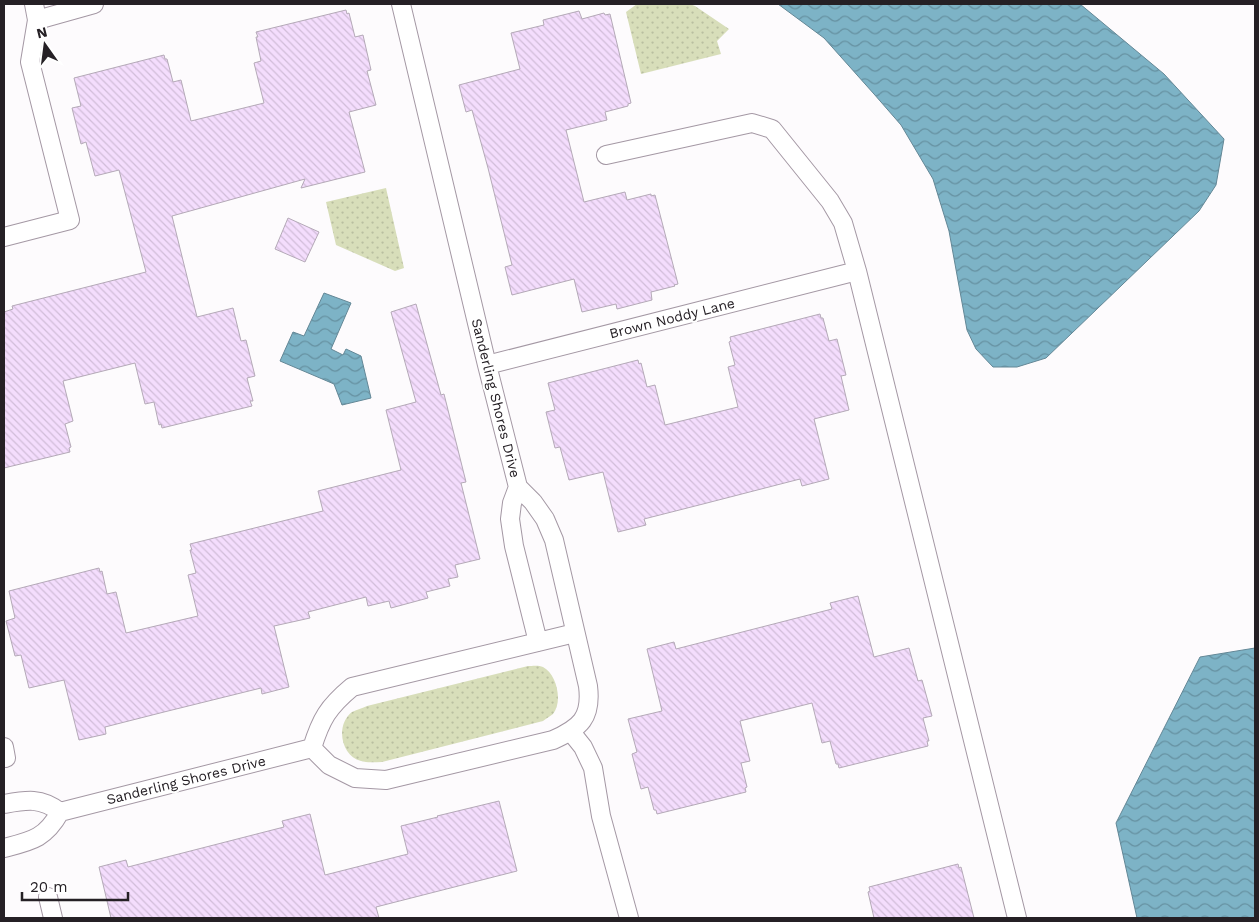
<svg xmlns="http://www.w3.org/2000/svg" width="1259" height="922" font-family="'Work Sans',sans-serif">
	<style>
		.green { fill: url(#green-dots) }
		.water { fill: url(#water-waves); stroke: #638796 }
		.building { fill: url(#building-back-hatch); stroke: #b4a9b7 }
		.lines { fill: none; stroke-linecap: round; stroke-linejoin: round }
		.lane-casing { stroke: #a498a4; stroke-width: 20 }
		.lane { stroke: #fff; stroke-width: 18 }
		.labels { text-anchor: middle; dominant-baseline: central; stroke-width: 4.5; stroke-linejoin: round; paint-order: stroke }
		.street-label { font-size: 14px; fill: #252025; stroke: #fff }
	</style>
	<defs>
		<pattern id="green-dots" width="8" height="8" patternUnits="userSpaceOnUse" patternTransform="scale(1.25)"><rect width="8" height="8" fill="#d8deba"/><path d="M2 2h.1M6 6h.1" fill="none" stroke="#b9bea0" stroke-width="1.8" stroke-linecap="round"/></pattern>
		<pattern id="water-waves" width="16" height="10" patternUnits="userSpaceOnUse" patternTransform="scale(1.25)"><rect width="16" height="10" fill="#7db3c6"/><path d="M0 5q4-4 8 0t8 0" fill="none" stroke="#6691a1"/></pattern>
		<pattern id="building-back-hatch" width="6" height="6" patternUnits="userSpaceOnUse" patternTransform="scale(1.25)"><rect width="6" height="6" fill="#f4ddfd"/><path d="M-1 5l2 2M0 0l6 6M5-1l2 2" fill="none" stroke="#d1bdd9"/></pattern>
	</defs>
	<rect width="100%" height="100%" fill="#fdfbfd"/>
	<path class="green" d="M 637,4 L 690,4 L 695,6 L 729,29 L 717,41 L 721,54 L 641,74 L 626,12 Z
		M 386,188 L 404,268 L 395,271 L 336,245 L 326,202 Z
		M 528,666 C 532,666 539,665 543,667 C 557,674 563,702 553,714 C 550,716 546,719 543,721 L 382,762 C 375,762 367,763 361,761 C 341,756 335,725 352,712 C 356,710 363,708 367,706 Z"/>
	<path class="water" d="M 778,4 L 1080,4 L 1164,74 L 1224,139 L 1216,185 L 1199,211 L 1046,358 L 1017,367 L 993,367 L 976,349 L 967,330 L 949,231 L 933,179 L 901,125 L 874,94 L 824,38 Z
		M 324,293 L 351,303 L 331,349 L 343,355 L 346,349 L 361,356 L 371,398 L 342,405 L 334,384 L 280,361 L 293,332 L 304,336 Z
		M 1255,648 L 1255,918 L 1137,918 L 1116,823 L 1200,657 Z"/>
	<path class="building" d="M 346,10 L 347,14 L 349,13 L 355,37 L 363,35 L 371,70 L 367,71 L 376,105 L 349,112 L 365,172 L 301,188 L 305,179 L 172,216 L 197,317 L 233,308 L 241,341 L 246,340 L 255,376 L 247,378 L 253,401 L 250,401 L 252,406 L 162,428 L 161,424 L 159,425 L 154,402 L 145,404 L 135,363 L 63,381 L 73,421 L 65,424 L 71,447 L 69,448 L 70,452 L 4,468 L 4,312 L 13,309 L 12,306 L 146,272 L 119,170 L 95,176 L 86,142 L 81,144 L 72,108 L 81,106 L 74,78 L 164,55 L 165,59 L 167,59 L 173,82 L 181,80 L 191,121 L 264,103 L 254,63 L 261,61 L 256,37 L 258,37 L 256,32 Z
		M 579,11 L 582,19 L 604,13 L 605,15 L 610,14 L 631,103 L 628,104 L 628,106 L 605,112 L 607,120 L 566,130 L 584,202 L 625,192 L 627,200 L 651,194 L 651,196 L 655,195 L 678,284 L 674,285 L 675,286 L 651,292 L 652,300 L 617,309 L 616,304 L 582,312 L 574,279 L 512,295 L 505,267 L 512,265 L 488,168 L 472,110 L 466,112 L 459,85 L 520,69 L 511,33 L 544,25 L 543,20 Z
		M 288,218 L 319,232 L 305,262 L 275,249 Z
		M 416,304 L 441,395 L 444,394 L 466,482 L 461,483 L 480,559 L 455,565 L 458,577 L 448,579 L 450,586 L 426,592 L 428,598 L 391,608 L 389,601 L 368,606 L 366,597 L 308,612 L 310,618 L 274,626 L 289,687 L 262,694 L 261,688 L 164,712 L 105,727 L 106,734 L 79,740 L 64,680 L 29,688 L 21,655 L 15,656 L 6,621 L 15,618 L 9,591 L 99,568 L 100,572 L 102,571 L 107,594 L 116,592 L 126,633 L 198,616 L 188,575 L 196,573 L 190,550 L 192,550 L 190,544 L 323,511 L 318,491 L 401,470 L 386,410 L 416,402 L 391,312 Z
		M 820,314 L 821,318 L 823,318 L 829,341 L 837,339 L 846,375 L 841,376 L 849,410 L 814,419 L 829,479 L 802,486 L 800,479 L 703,504 L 644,519 L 646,525 L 618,532 L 603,472 L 569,480 L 560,447 L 555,448 L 546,412 L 555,410 L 548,383 L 638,360 L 639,364 L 641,363 L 647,387 L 655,385 L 665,425 L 738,407 L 728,367 L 735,365 L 729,342 L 731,341 L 730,337 Z
		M 858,596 L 874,657 L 909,648 L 918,681 L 922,680 L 932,716 L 923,718 L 929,741 L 927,741 L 928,746 L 839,768 L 838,764 L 836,764 L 830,741 L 822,743 L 812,703 L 740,721 L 750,761 L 741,763 L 747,787 L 745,788 L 746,792 L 657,814 L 656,810 L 654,810 L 648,787 L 641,789 L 632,754 L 637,752 L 628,719 L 662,711 L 647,649 L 674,642 L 676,649 L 832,609 L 830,603 Z
		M 499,801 L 517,871 L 376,907 L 379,918 L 111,918 L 99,867 L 126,860 L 128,867 L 284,827 L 282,821 L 310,814 L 325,875 L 408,854 L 401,826 L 438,817 L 437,816 Z
		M 958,864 L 959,868 L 961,867 L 974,918 L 874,918 L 868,892 L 870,891 L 869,887 Z"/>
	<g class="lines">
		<defs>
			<path id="lane" d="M 37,20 L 94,4
				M 606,155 L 752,123 L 772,129 L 830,201 L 843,223 L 857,271 L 1017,918
				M 4,237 L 70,220 L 30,62 L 37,20 L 34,4
				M 487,365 L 857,271
				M 518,487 L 512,503 L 510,519 L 514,546 L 538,642
				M 571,732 L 583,747 L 593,768 L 601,816 L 629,918
				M 4,747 L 6,758
				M 312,748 L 329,765 L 355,778 L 386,780 L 553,740 C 580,728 592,718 588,686 L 554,540 L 545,519 L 533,502 L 518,487 L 487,365 L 401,4
				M 312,748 C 321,719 328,707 352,687 L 575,633
				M 4,804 C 26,800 41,797 60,812
				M 4,848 C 31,841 45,839 60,812 L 312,748
				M 48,897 L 53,918"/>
		</defs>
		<use href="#lane" class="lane-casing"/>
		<use href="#lane" class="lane"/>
	</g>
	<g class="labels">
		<g class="street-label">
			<text transform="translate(672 318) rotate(-14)">Brown Noddy Lane</text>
			<text transform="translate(496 398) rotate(76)">Sanderling Shores Drive</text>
			<text transform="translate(186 780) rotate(-14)">Sanderling Shores Drive</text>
		</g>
	</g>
	<rect width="1259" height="922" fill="none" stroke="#252025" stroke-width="10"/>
	<g transform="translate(45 45) rotate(346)" stroke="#ffffff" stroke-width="4" paint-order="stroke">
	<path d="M0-4L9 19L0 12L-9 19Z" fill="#252025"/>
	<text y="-8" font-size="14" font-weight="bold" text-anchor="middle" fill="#252025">N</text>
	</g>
	<path d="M22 892v8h106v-8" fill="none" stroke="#252025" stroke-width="2.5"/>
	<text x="30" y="892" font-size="15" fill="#252025" stroke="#ffffff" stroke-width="4" paint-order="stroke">20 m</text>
</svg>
